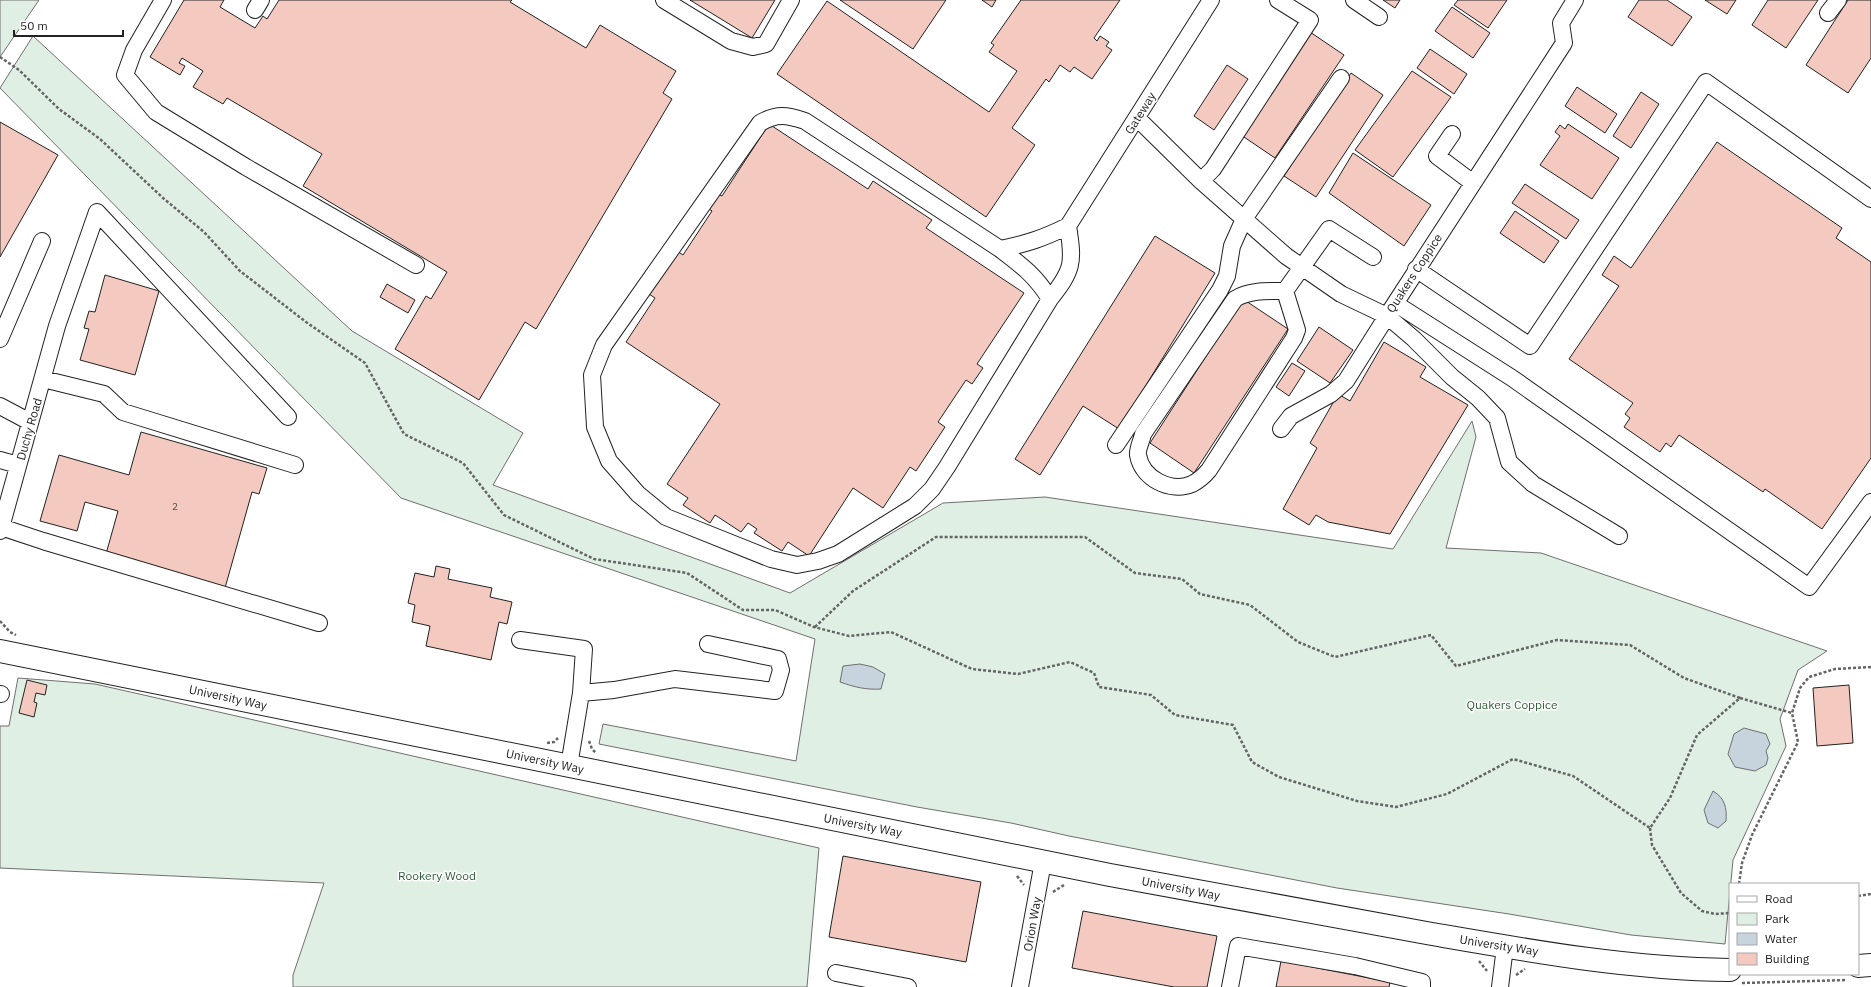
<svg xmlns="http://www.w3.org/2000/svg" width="1871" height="987" font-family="'IBM Plex Sans',sans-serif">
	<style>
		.green { fill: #e0efe3; stroke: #6f6f6f }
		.water { fill: #c7d3dd; stroke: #6f6f6f }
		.building { fill: #f3c9c0; stroke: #222 }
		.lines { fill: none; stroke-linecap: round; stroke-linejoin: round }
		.minor-casing { stroke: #222; stroke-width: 18 }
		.highway-casing { stroke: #222; stroke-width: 24 }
		.path { stroke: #646464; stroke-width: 2.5; stroke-dasharray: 3 2; stroke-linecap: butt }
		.minor { stroke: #fff; stroke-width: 16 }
		.highway { stroke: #fff; stroke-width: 22 }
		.labels { text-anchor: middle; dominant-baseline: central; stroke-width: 3; stroke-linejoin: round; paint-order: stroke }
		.number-label { font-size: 10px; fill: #564c4a }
		.street-label { font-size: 12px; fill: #222; stroke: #fff }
		.park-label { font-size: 12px; fill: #2f5e38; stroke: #fff }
	</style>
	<rect width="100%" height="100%" fill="#fff"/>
	<path class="green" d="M 0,0 L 39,0 L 0,57 Z
		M 33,36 L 352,331 L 523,433 L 493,485 L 790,593 L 943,503 L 1045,497 L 1393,549 L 1472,421 L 1476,437 L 1446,548 L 1541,553 L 1827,651 L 1798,670 L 1780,719 L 1786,746 L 1733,860 L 1725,944 L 1631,935 L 1509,914 L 1337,888 L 1069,836 L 1011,823 L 917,807 L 599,744 L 603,724 L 796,761 L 815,639 L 401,498 L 0,88 Z
		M 18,678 L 95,684 L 819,848 L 807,987 L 293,987 L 293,975 L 324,883 L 0,868 L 0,726 L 9,726 Z"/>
	<path class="water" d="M 860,664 L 873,667 L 885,674 L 881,689 C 866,690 854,687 840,682 L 843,666 Z
		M 1744,728 L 1766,734 L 1770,744 L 1766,751 L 1768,758 L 1766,765 L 1755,771 L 1735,767 L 1728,754 L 1734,734 Z
		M 1713,791 C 1725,798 1727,808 1726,821 L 1718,828 L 1708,823 L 1704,810 Z"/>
	<path class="building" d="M 184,0 L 224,0 L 220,7 L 255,28 L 263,16 L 267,19 L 279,0 L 512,0 L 510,2 L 586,48 L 600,25 L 676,71 L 663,93 L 672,99 L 536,329 L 525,322 L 479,400 L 395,349 L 426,296 L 431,299 L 447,272 L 303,186 L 322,154 L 227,98 L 223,104 L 193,87 L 203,71 L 182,58 L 179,63 L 185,66 L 180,75 L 150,57 Z
		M 690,0 L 775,0 L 752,38 Z
		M 840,0 L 946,0 L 913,49 Z
		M 982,0 L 996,0 L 992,7 Z
		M 1021,0 L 1120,0 L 1094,38 L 1097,41 L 1100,36 L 1109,42 L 1106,46 L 1112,50 L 1092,79 L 1074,67 L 1070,72 L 1060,65 L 1049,82 L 1046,79 L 1012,128 L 1035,145 L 986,217 L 777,74 L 827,1 L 989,112 L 1017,71 L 989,52 L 994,45 L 991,43 Z
		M 1383,0 L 1400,0 L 1395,8 Z
		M 1458,0 L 1507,0 L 1488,28 L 1454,5 Z
		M 1639,0 L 1667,0 L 1692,17 L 1672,46 L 1628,17 Z
		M 1705,0 L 1736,0 L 1727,14 Z
		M 1768,0 L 1818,0 L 1786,48 L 1752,25 Z
		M 1848,0 L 1871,0 L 1871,58 L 1848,93 L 1806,65 Z
		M 1452,7 L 1490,33 L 1473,58 L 1435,31 Z
		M 1310,32 L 1344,55 L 1275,158 L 1241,135 Z
		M 1430,49 L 1467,74 L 1454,94 L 1417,68 Z
		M 1227,65 L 1248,79 L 1214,130 L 1194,116 Z
		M 1412,71 L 1451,97 L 1393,177 L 1355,150 Z
		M 1351,73 L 1383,95 L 1316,197 L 1284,176 Z
		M 1577,87 L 1617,114 L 1605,133 L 1565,106 Z
		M 1641,92 L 1659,104 L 1631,148 L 1613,136 Z
		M 0,122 L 58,155 L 0,257 Z
		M 769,124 L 868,189 L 873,181 L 932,220 L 926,228 L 1024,293 L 977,364 L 983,368 L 972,384 L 966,380 L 938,422 L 945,427 L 916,471 L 910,467 L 883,508 L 853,488 L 809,556 L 788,542 L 782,551 L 754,533 L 757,529 L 748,523 L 741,532 L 715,515 L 710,523 L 683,505 L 688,498 L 667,484 L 720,404 L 626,342 L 655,298 L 649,294 L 677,251 L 683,255 L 712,211 L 706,207 L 716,193 L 722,196 Z
		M 1568,124 L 1619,158 L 1592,199 L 1540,165 L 1560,136 L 1555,132 L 1560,125 L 1565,129 Z
		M 1717,142 L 1842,228 L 1836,238 L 1871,262 L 1871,458 L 1822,529 L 1765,489 L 1763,492 L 1679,435 L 1671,447 L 1666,443 L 1660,452 L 1624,427 L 1630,418 L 1625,414 L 1633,403 L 1569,359 L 1619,286 L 1602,275 L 1614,256 L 1631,268 Z
		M 1353,153 L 1431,205 L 1404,246 L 1329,193 Z
		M 1525,184 L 1579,220 L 1566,239 L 1512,203 Z
		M 1515,211 L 1559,241 L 1544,263 L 1500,233 Z
		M 1155,236 L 1215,273 L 1119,429 L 1083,406 L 1040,475 L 1015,459 Z
		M 105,275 L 159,291 L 135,375 L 80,360 L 89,329 L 84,328 L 89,311 L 95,312 Z
		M 387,284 L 415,300 L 408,313 L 380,297 Z
		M 1243,299 L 1288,329 L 1194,473 L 1150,443 Z
		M 1319,327 L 1353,350 L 1330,383 L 1297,361 Z
		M 1384,342 L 1426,367 L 1420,377 L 1468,405 L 1390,534 L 1328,522 L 1316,515 L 1309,525 L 1283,509 L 1317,448 L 1310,443 L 1338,394 L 1350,401 Z
		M 1292,363 L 1305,371 L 1289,396 L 1276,387 Z
		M 141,432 L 267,468 L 259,494 L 252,492 L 225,588 L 106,554 L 118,511 L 85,502 L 77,531 L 40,521 L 59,455 L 129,475 Z
		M 436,566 L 450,569 L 448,579 L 492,588 L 490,597 L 512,602 L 507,624 L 499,622 L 491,660 L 426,646 L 430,626 L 412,622 L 415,605 L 408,603 L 415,573 L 434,577 Z
		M 27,680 L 47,685 L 45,695 L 36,693 L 34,702 L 37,703 L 34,717 L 19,713 Z
		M 1849,685 L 1853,743 L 1817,746 L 1813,688 Z
		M 843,856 L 981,882 L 966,962 L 829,937 Z
		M 1083,911 L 1217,936 L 1207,987 L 1174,987 L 1072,968 Z
		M 1281,961 L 1390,982 L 1389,987 L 1276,987 Z"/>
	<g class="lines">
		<defs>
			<path id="minor" d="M 163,0 L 134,50 L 125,75 L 156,112 L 246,167 L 416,265
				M 664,0 L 731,41 L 753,47 L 766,44 L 791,0
				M 1354,0 L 1379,17
				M 255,10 L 261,0
				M 1828,13 L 1838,0
				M 1137,118 L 1201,181 L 1286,256 L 1341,294 L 1387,316 L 1564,43 L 1561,23 L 1575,0
				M 1452,134 L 1437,156 L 1473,183
				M 1201,181 L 1213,169 L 1310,20 L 1278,0
				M 1000,249 C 1026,244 1044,238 1068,226 L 1211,0
				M 1416,269 L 1530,346 L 1706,82 L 1871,199
				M 1285,291 C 1268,291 1249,290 1235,299 L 1143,434 C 1142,440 1137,449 1138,455 C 1142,479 1171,493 1192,484 C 1200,480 1204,476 1209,470 L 1294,338 L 1297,330 L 1285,291 L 1329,229 L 1373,257
				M 1050,299 C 1035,275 1021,265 1000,249 L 805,121 C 787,115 777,113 760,123 L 604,345 L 592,375 L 595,427 L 609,461 L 638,494 L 666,517 L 771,559 L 797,565 L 818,561 L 838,554 L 915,506 L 932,489 L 947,467 L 1050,299 C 1073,270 1074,263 1068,226
				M 1396,304 L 1512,378 L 1809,587 L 1871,502
				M 0,339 L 42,241
				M 43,379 L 104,394 L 123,412 L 295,465
				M 0,406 L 30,422
				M 1281,429 L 1291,416 L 1331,394 L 1346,381 L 1387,316 L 1414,339 L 1452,377 L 1478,398 L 1497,418 L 1509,462 L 1533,484 L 1619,536
				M 1116,445 L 1220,290 L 1227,276 L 1232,246 L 1244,219 L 1341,78
				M 0,460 L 18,465
				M 1,527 L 43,541 L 319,623
				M 0,531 L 57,326 L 97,212 L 288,417
				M 520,640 L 584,649 L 581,693 L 569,766
				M 581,693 L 614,690 L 675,679 L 775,691 L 781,670 L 778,659 L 708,644
				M 0,694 L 1,694
				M 836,973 L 908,987
				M 1020,987 L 1043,862
				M 1230,987 L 1238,946 L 1355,966 L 1422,982 L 1422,987
				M 1500,987 L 1505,947"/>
			<path id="highway" d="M 0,651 C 370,725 739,803 1110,875 C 1217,895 1324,915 1432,934 C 1530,951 1630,969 1730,970
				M 1858,966 L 1871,965"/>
		</defs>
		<use href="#minor" class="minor-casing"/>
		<use href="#highway" class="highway-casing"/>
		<path class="path" d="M 0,57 L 19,70 L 59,109 L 100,139 L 163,198 L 204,232 L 240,271 L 306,322 L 365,363 L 404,434 L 463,463 L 504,515 L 594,559 L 687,573 L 743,610 L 775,610 L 814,627 L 849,636 L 891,632 L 972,669 L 1018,674 L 1070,662 L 1094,673 L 1099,687 L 1151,695 L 1175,715 L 1233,725 L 1252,762 L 1279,777 L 1357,801 L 1396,807 L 1447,794 L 1513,759 L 1573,776 L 1650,828 L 1670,798 L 1697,735 L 1740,698 L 1792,713
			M 0,621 L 10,632 L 16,635
			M 815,627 L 853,591 L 936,537 L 1085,537 L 1135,573 L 1182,579 L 1200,594 L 1250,605 L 1298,642 L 1335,657 L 1431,635 L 1456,666 L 1557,640 L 1630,645 L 1684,678 L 1740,698
			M 589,741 L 592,749 L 596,753
			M 547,743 L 554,742 L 558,738
			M 1650,828 L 1652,845 L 1681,893 L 1702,911 L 1715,914 L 1730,913
			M 1017,876 L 1024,885
			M 1739,884 L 1742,863 L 1752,835 L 1798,742 L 1792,713 L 1800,688 L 1809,677 L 1835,669 L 1871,667
			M 1053,892 L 1064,885
			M 1858,896 L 1871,894
			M 1479,961 L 1487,971
			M 1516,975 L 1525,969
			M 1742,983 L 1847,980"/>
		<use href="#minor" class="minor"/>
		<use href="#highway" class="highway"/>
	</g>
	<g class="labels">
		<g class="number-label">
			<text x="175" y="506">2</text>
		</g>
		<g class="street-label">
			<text transform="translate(1140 113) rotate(-58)">Gateway</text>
			<text transform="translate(1414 273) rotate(-57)">Quakers Coppice</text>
			<text transform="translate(29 429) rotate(-74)">Duchy Road</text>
			<text transform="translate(228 697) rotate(12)">University Way</text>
			<text transform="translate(545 761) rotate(12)">University Way</text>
			<text transform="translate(863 825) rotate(11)">University Way</text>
			<text transform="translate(1181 888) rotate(11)">University Way</text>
			<text transform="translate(1032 924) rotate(-80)">Orion Way</text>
			<text transform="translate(1499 945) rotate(9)">University Way</text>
		</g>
		<g class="park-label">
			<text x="1512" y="704">Quakers Coppice</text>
			<text x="437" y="875">Rookery Wood</text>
		</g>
	</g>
	<rect x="1729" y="883" width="130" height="92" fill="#ffffff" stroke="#a7a7a7"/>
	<rect x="1737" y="896" width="20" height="6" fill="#ffffff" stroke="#a7a7a7"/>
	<text x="1765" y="903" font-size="12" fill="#222222">Road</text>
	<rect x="1737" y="913" width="20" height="12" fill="#e0efe3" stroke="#a7a7a7"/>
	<text x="1765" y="923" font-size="12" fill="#222222">Park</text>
	<rect x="1737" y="933" width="20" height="12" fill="#c7d3dd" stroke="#a7a7a7"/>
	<text x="1765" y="943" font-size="12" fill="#222222">Water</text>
	<rect x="1737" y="953" width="20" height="12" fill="#f3c9c0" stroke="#a7a7a7"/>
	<text x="1765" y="963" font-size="12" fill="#222222">Building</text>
	<path d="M14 30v6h109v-6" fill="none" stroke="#222222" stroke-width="2"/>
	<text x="20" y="30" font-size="12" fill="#222222" stroke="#ffffff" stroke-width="3" paint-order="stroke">50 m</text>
</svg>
